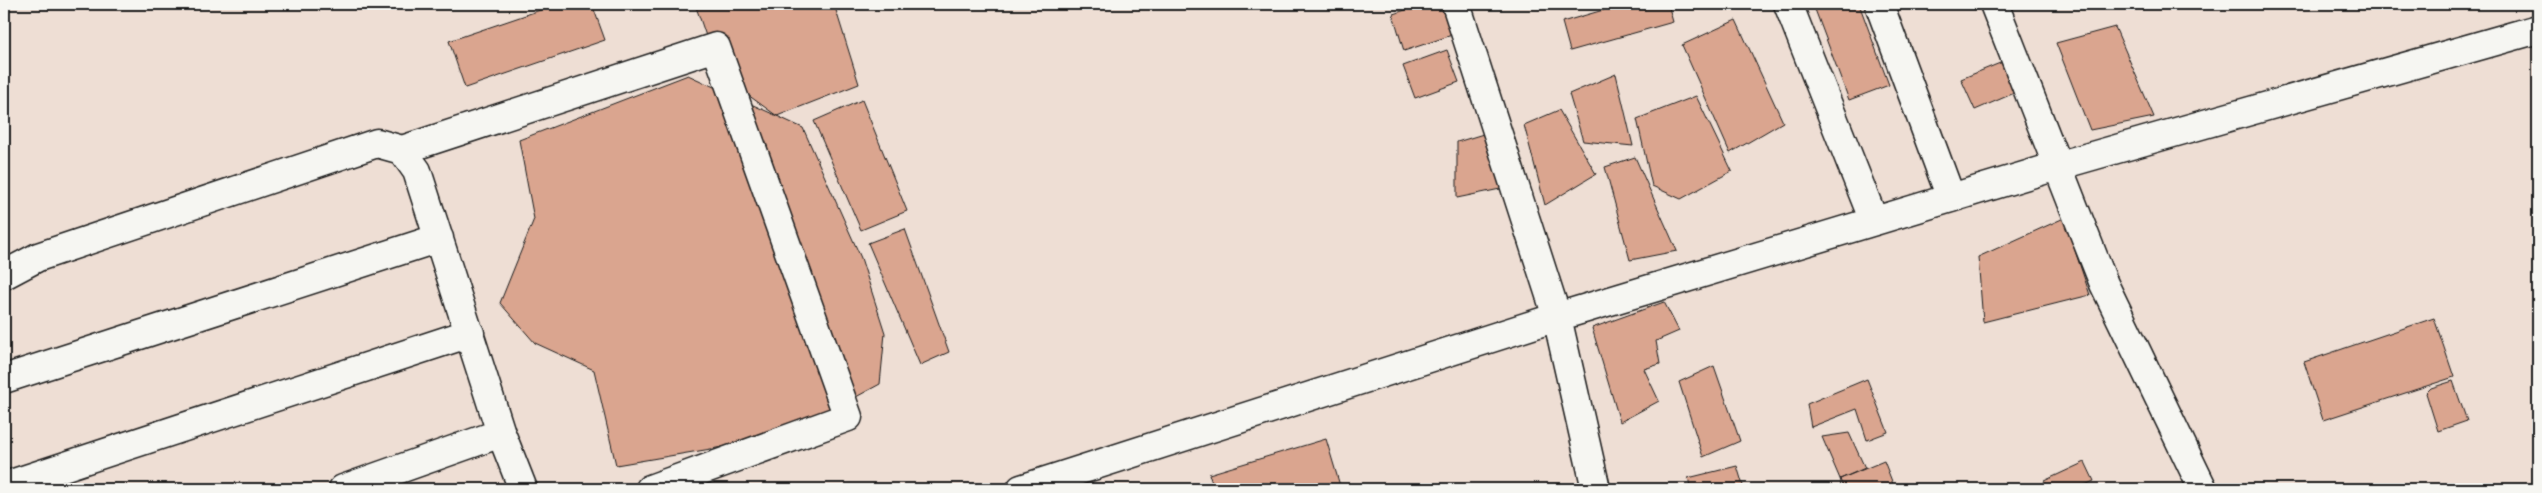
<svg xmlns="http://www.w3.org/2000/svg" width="2542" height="493" font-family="Kalam,sans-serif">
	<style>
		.building { fill: #daa58f; stroke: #1c1c1c }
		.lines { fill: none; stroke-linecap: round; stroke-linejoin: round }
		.minor-casing { stroke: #1c1c1c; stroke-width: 31 }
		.minor { stroke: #f6f6f2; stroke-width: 28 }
	</style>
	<rect width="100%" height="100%" fill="#eeded4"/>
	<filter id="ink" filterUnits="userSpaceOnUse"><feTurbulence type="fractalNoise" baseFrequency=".02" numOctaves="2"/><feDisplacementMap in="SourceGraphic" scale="10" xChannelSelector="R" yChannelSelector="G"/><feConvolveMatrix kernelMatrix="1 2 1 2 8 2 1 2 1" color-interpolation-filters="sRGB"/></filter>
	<g filter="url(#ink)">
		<path class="building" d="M 558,4 L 592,4 L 605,40 L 465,88 L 449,41 Z
			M 695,4 L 834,4 L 859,84 L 777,116 L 719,74 Z
			M 1424,4 L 1449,4 L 1458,33 L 1404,51 L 1393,14 Z
			M 1624,4 L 1668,4 L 1673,22 L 1570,51 L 1562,22 Z
			M 1813,4 L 1859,4 L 1889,85 L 1849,100 Z
			M 1736,20 L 1783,122 L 1730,153 L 1682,45 Z
			M 2115,27 L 2154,117 L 2090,130 L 2056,43 Z
			M 1447,50 L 1459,82 L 1415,98 L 1403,66 Z
			M 2005,61 L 2019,91 L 1975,110 L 1961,79 Z
			M 1616,74 L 1633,146 L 1583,141 L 1569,94 Z
			M 688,75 L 803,128 L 861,258 L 885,333 L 880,384 L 782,437 L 616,465 L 594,370 L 535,343 L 500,303 L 534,219 L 519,140 Z
			M 1696,96 L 1732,171 L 1681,199 L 1652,186 L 1637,119 Z
			M 862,100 L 907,211 L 861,230 L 814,121 Z
			M 1559,110 L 1596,174 L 1545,205 L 1524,125 Z
			M 1490,132 L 1505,188 L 1457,198 L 1457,142 Z
			M 1635,157 L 1677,251 L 1630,260 L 1605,167 Z
			M 2064,218 L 2090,295 L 1983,322 L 1978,257 Z
			M 905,229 L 949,352 L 920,365 L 868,243 Z
			M 1664,302 L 1679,331 L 1656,341 L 1660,364 L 1644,369 L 1659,401 L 1620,422 L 1592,328 Z
			M 2434,318 L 2454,377 L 2323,420 L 2304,362 Z
			M 1714,366 L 1740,441 L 1703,457 L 1679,382 Z
			M 1867,379 L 1888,432 L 1867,440 L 1857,409 L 1811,427 L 1807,404 Z
			M 2453,381 L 2467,421 L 2438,431 L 2426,393 L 2431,388 Z
			M 1849,433 L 1865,468 L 1840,479 L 1822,437 Z
			M 1326,439 L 1341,489 L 1214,489 L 1209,474 Z
			M 1884,461 L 1895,489 L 1843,489 L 1840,479 Z
			M 2085,462 L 2094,481 L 2076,489 L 2048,489 L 2044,481 Z
			M 1737,466 L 1744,489 L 1691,489 L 1688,478 Z"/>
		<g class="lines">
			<defs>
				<path id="minor" d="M 1456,4 L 1557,317 L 1596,489
					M 1788,4 L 1874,221
					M 1879,4 L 1951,198
					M 1994,4 L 2104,284 L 2203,489
					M 402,150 L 716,47 L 848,417 L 650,489
					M 4,275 L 38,257 L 377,143 L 402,150 L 417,171 L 501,433 L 523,489
					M 4,379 L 439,238
					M 11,484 L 470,333
					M 343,489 L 501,433
					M 1021,489 L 1557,317 L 2057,166 L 2538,29"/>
			</defs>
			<use href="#minor" class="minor-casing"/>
			<use href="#minor" class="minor"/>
		</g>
	</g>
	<rect width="2542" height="493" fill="none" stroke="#f6f6f2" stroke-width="20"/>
	<rect x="10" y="10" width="2522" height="473" fill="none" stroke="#1c1c1c" stroke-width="2" filter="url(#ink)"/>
</svg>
